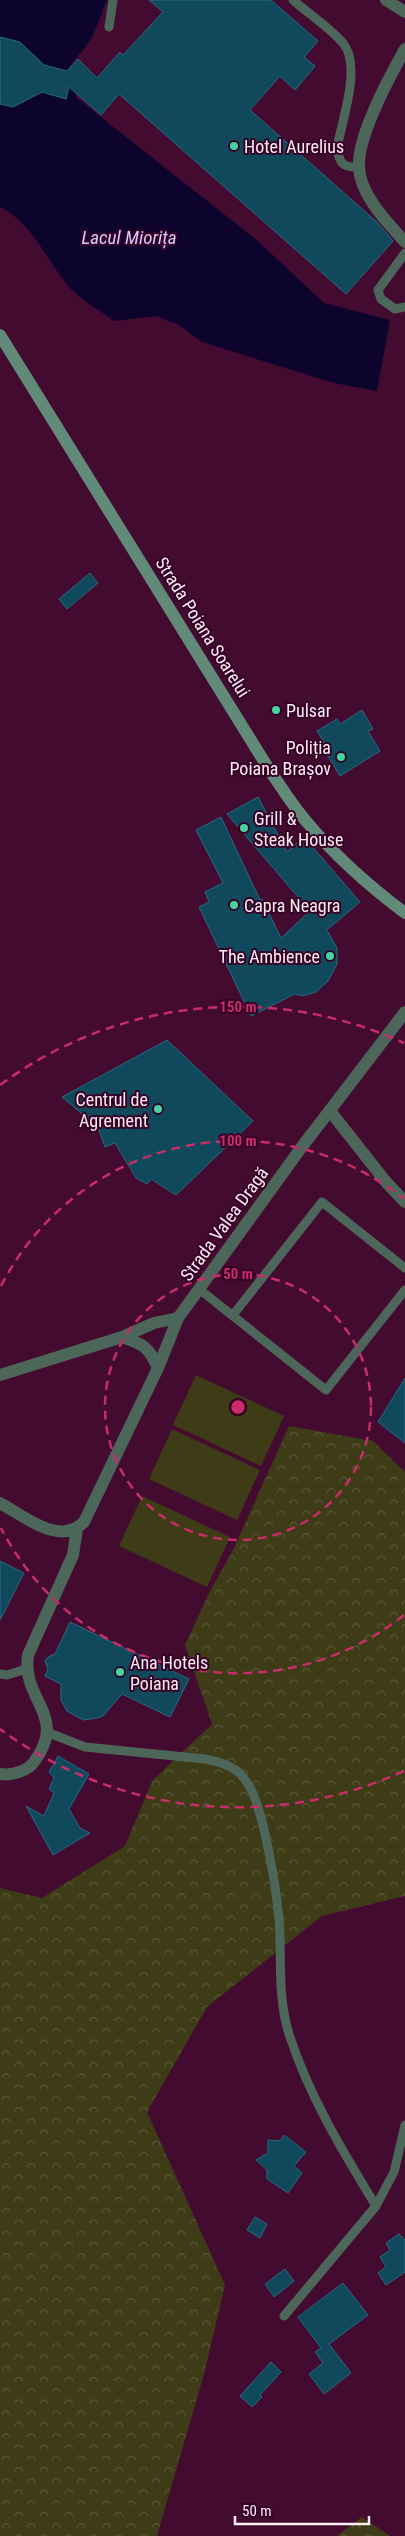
<svg xmlns="http://www.w3.org/2000/svg" width="405" height="2536" font-family="'Roboto Condensed',sans-serif">
	<style>
		.green { fill: #3e3b17 }
		.forest { fill: url(#forest-crowns) }
		.water { fill: #0d042e }
		.building { fill: #10495c; stroke: #276a81 }
		.lines { fill: none; stroke-linecap: round; stroke-linejoin: round }
		.lane { stroke: #4d665a; stroke-width: 9 }
		.street { stroke: #4d665a; stroke-width: 12 }
		.secondary { stroke: #618b78; stroke-width: 12 }
		.ring { fill: none; stroke: #c82d6a; stroke-width: 2.5; stroke-dasharray: 9 6 }
		.poi-dot { fill: #44d49f; stroke: #370126; stroke-width: 2 }
		.labels { text-anchor: middle; dominant-baseline: central; stroke-width: 4; stroke-linejoin: round; paint-order: stroke }
		.poi-label { font-size: 18px; fill: #fbedf4; stroke: #370126; text-anchor: start }
		.street-label { font-size: 18px; fill: #fbedf4; stroke: #370126 }
		.water-label { font-size: 19px; font-style: italic; fill: #cccdfd; stroke: #370126 }
		.centre { fill: #c82d6a; stroke: #370126; stroke-width: 2.5 }
		.ring-label { font-size: 15px; text-anchor: middle; font-weight: bold; fill: #c82d6a; stroke: #370126; stroke-width: 4; stroke-linejoin: round; paint-order: stroke }
	</style>
	<defs>
		<pattern id="forest-crowns" width="20" height="18" patternUnits="userSpaceOnUse" patternTransform="scale(1.25)"><rect width="20" height="18" fill="#3e3b17"/><path d="M2 6a3 3 0 1 1 6 0M12 15a3 3 0 1 1 6 0" fill="none" stroke="#5b5839"/></pattern>
	</defs>
	<rect width="100%" height="100%" fill="#430b30"/>
	<path class="green" d="M 196,1375 L 284,1416 L 261,1466 L 173,1425 Z
		M 172,1429 L 260,1470 L 237,1520 L 149,1479 Z
		M 142,1496 L 230,1537 L 207,1587 L 119,1546 Z"/>
	<path class="forest" d="M 289,1426 L 373,1441 L 405,1472 L 405,1896 L 322,1916 L 207,2007 L 147,2112 L 225,2285 L 204,2374 L 157,2536 L 0,2536 L 0,1888 L 42,1898 L 125,1846 L 152,1781 L 212,1724 L 185,1645 L 208,1595 L 234,1548 Z
		M 362,2517 L 390,2536 L 337,2536 Z"/>
	<path class="water" d="M 0,0 L 107,0 C 102,12 98,25 92,37 C 75,66 59,61 78,99 L 258,241 L 324,303 L 390,320 L 377,391 L 334,383 L 202,342 L 179,325 L 156,316 L 114,321 C 100,310 80,300 68,286 C 46,259 32,223 0,207 Z"/>
	<path class="building" d="M 149,0 L 271,0 L 318,41 L 304,57 L 315,66 L 295,90 L 280,76 L 250,110 L 377,222 L 393,241 L 346,294 L 119,94 L 101,115 L 69,87 L 66,99 L 42,92 L 13,107 L 0,104 L 0,37 L 20,42 L 44,65 L 67,71 L 78,59 L 97,78 L 120,52 L 123,55 L 163,12 Z
		M 90,573 L 98,583 L 67,609 L 59,599 Z
		M 362,710 L 373,729 L 368,731 L 380,751 L 340,776 L 320,743 L 324,742 L 317,731 L 337,719 L 340,724 Z
		M 258,797 L 287,852 L 304,837 L 360,902 L 327,930 L 337,948 L 337,964 L 328,981 L 316,992 L 302,996 L 295,994 L 251,1016 L 199,907 L 209,902 L 205,892 L 223,883 L 196,830 L 221,817 L 260,900 L 262,899 L 281,938 L 310,911 L 227,814 Z
		M 167,1040 L 253,1121 L 176,1195 L 151,1179 L 147,1184 L 136,1178 L 115,1143 L 105,1147 L 98,1127 L 62,1097 Z
		M 405,1378 L 405,1443 L 378,1422 Z
		M 0,1561 L 24,1573 L 0,1620 Z
		M 70,1622 L 189,1679 L 170,1717 L 122,1694 L 103,1716 L 97,1718 L 83,1720 L 67,1711 L 61,1700 L 61,1684 L 45,1676 L 48,1669 L 45,1661 L 48,1657 L 55,1654 Z
		M 58,1756 L 89,1774 L 69,1809 L 80,1828 L 90,1833 L 53,1855 L 26,1806 L 44,1816 L 54,1793 L 49,1789 L 54,1778 L 49,1772 Z
		M 284,2135 L 306,2152 L 294,2166 L 302,2173 L 288,2193 L 267,2179 L 267,2170 L 256,2160 L 268,2153 L 268,2140 L 280,2141 Z
		M 255,2217 L 267,2224 L 260,2238 L 247,2230 Z
		M 399,2234 L 405,2240 L 405,2272 L 386,2285 L 378,2273 L 386,2267 L 380,2257 L 390,2250 L 386,2243 Z
		M 285,2269 L 294,2281 L 274,2297 L 265,2284 Z
		M 343,2283 L 368,2315 L 329,2344 L 351,2373 L 324,2394 L 309,2374 L 323,2363 L 315,2352 L 321,2348 L 298,2317 Z
		M 271,2362 L 281,2372 L 260,2395 L 262,2397 L 252,2407 L 240,2396 Z"/>
	<g class="lines">
		<path class="lane" d="M 293,0 C 309,14 329,27 343,43 C 362,66 342,120 337,148 C 339,163 343,168 359,167
			M 109,27 L 113,0
			M 405,253 L 378,290 L 381,299 L 395,309 L 405,307
			M 199,1289 L 326,1390 L 405,1290
			M 233,1315 L 322,1202 L 405,1268
			M 0,1674 L 7,1675 L 26,1669
			M 49,1733 L 85,1747 L 205,1759 C 216,1761 228,1764 237,1771 C 252,1783 258,1806 263,1825 C 270,1855 276,1887 279,1918 C 282,1957 277,1996 289,2034 C 309,2096 343,2152 376,2206
			M 284,2316 L 376,2206 L 394,2172 L 405,2125"/>
		<path class="street" d="M 386,0 L 405,12
			M 405,49 C 390,76 357,136 359,167 C 360,195 387,222 405,242
			M 330,1111 L 386,1182 L 405,1202
			M 122,1337 C 143,1344 149,1347 158,1368
			M 0,1375 L 122,1337 L 154,1323 L 178,1318
			M 0,1503 C 24,1516 60,1547 84,1522 L 158,1368 L 178,1318 L 301,1148 L 405,1012
			M 0,1774 C 11,1776 28,1771 34,1762 C 69,1715 21,1701 28,1655 L 73,1555 L 77,1529"/>
		<path class="secondary" d="M 0,335 L 270,771 C 282,788 293,806 306,821 C 335,856 369,886 405,913"/>
	</g>
	<g class="ring">
		<circle cx="238" cy="1407" r="133"/>
		<path d="M404 1615A266 266 0 0 1 1 1528M1 1286A266 266 0 0 1 404 1199"/>
		<path d="M404 1771A400 400 0 0 1 0 1729M0 1085A400 400 0 0 1 404 1043"/>
	</g>
	<g class="poi-dot">
		<circle cx="234" cy="146" r="5"/>
		<circle cx="276" cy="710" r="5"/>
		<circle cx="341" cy="757" r="5"/>
		<circle cx="244" cy="828" r="5"/>
		<circle cx="234" cy="905" r="5"/>
		<circle cx="330" cy="956" r="5"/>
		<circle cx="158" cy="1109" r="5"/>
		<circle cx="120" cy="1672" r="5"/>
	</g>
	<g class="labels">
		<g class="poi-label">
			<text x="244" y="146">Hotel Aurelius</text>
			<text x="286" y="710">Pulsar</text>
			<text x="331" y="747" text-anchor="end">Poliția<tspan x="331" dy="21">Poiana Brașov</tspan></text>
			<text x="254" y="818">Grill &amp;<tspan x="254" dy="21">Steak House</tspan></text>
			<text x="244" y="905">Capra Neagra</text>
			<text x="320" y="956" text-anchor="end">The Ambience</text>
			<text x="148" y="1099" text-anchor="end">Centrul de<tspan x="148" dy="21">Agrement</tspan></text>
			<text x="130" y="1662">Ana Hotels<tspan x="130" dy="21">Poiana</tspan></text>
		</g>
		<g class="street-label">
			<text transform="translate(203 627) rotate(58)">Strada Poiana Soarelui</text>
			<text transform="translate(224 1224) rotate(-54)">Strada Valea Dragă</text>
		</g>
		<g class="water-label">
			<text x="129" y="237">Lacul Miorița</text>
		</g>
	</g>
	<circle cx="238" cy="1407" r="8" class="centre"/>
	<g class="ring-label">
		<text x="238" y="1012">150 m</text>
		<text x="238" y="1146">100 m</text>
		<text x="238" y="1279">50 m</text>
	</g>
	<path d="M235 2516v8h134v-8" fill="none" stroke="#fbedf4" stroke-width="2.5"/>
	<text x="242" y="2516" font-size="15" fill="#fbedf4" stroke="#370126" stroke-width="4" paint-order="stroke">50 m</text>
</svg>
